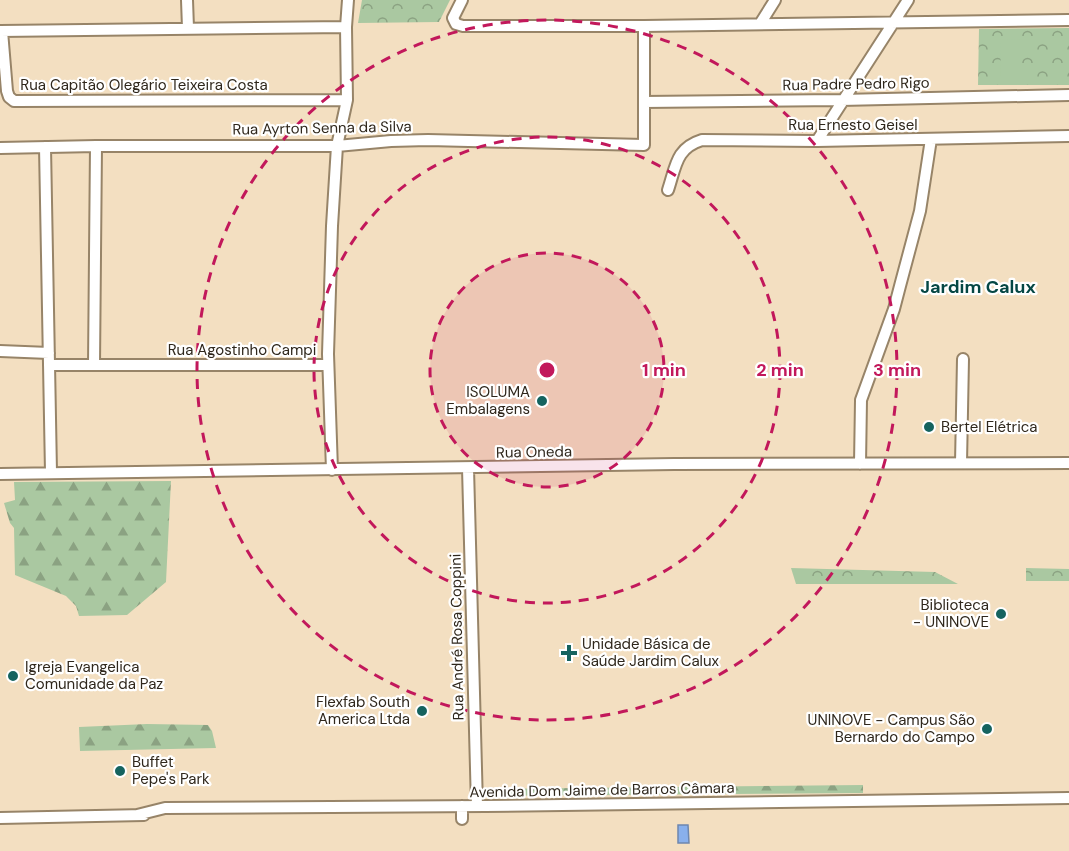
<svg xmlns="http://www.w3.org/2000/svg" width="1069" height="851" font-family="'DM Sans',sans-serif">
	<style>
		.forest { fill: url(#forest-firs) }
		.park { fill: url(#park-crowns) }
		.pitch { fill: #aac8a1 }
		.water { fill: #89b0ec; stroke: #6e87ae; stroke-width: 1.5 }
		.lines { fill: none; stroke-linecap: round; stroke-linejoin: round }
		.minor-casing { stroke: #978468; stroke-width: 14 }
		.minor { stroke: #fff; stroke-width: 10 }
		.ring { fill: none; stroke: #c2185b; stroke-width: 3; stroke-dasharray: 10 8 }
		.poi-dot { fill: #15635f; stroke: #fff; stroke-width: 2 }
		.labels { text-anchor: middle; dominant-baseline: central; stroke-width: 4.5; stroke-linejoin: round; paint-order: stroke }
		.street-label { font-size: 15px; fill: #2f271c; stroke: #fff }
		.poi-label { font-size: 15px; fill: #2f271c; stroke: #fff; text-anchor: end }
		.quarter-label { font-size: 18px; font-weight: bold; fill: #054744; stroke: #fff }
		.centre { fill: #c2185b; stroke: #fff; stroke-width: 3 }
		.ring-label { font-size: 18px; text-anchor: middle; font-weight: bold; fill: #c2185b; stroke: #fff; stroke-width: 4.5; stroke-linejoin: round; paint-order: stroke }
	</style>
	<defs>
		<pattern id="forest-firs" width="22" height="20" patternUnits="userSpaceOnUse" patternTransform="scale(1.5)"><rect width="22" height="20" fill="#aac8a1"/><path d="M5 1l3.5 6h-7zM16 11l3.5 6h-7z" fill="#8ba282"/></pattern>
		<pattern id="park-crowns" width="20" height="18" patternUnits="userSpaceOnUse" patternTransform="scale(1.5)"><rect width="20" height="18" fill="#aac8a1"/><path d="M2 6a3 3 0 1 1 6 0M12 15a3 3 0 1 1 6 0" fill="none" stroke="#8ba282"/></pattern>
	</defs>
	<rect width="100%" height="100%" fill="#f3dfc1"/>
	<path class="forest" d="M 171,481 L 166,582 L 127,615 L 79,616 L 76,606 L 66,596 L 15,575 L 14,528 L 10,523 L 4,503 L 15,500 L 14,482 Z
		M 147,724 L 208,725 L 212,731 L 216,748 L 80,751 L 79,727 Z
		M 863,785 L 863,793 L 481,796 L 482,789 Z"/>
	<path class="park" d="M 362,0 L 450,0 L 439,22 L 358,23 Z
		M 1069,28 L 1069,85 L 978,85 L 979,29 Z
		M 791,568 L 935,572 L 958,584 L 796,584 Z
		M 1026,568 L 1069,569 L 1069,581 L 1026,581 Z"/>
	<path class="pitch" d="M 1022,39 L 1022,77 L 1001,77 L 1000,40 Z"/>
	<path class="water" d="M 678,825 L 688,825 L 689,843 L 678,843 Z"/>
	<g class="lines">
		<defs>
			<path id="minor" d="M 187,0 L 188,28
				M 462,0 L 453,18 L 456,24 L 463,26 L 644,26 L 1069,20
				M 760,24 L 775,0
				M 0,31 L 346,27
				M 2,31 L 7,91 L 9,97 L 14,101 L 347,100
				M 644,102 L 841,100 L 1069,95
				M 817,141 L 908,0
				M 45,147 L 51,472
				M 0,148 L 96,146 L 337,146 L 391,141 L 428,140 L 644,145 L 644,26
				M 668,190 C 676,166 676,148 702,140 L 817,141 L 1069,136
				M 0,351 L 49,353
				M 49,365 L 328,365
				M 94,365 L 96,146
				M 961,463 L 963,359
				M 860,464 L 861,400 L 894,309 L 900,286 L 920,211 L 931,139
				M 468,468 L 477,806
				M 332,470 L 328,354 L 332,226 L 337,146 L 347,100 L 346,27 L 348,0
				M 0,474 L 674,464 L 1069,463
				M 462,806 L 462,819
				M 137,815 L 165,808 L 485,806 L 1069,798
				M 0,818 L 144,815"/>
		</defs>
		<use href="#minor" class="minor-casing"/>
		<use href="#minor" class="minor"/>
	</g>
	<circle cx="547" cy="370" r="117" fill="#c2185b" fill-opacity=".12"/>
	<g class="ring">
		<circle cx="547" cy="370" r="117"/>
		<circle cx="547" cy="370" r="233"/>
		<circle cx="547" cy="370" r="350"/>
	</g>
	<g class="poi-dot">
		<circle cx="542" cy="401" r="6"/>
		<circle cx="929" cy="427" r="6"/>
		<circle cx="1001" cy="614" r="6"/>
		<path d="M566 644h6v6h6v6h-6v6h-6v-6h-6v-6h6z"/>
		<circle cx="13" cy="676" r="6"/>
		<circle cx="422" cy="711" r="6"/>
		<circle cx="987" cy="729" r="6"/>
		<circle cx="120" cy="771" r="6"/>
	</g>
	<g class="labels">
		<g class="street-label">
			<text transform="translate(856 84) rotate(-1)">Rua Padre Pedro Rigo</text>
			<text x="144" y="85">Rua Capitão Olegário Teixeira Costa</text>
			<text x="853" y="125">Rua Ernesto Geisel</text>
			<text transform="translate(322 128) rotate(-1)">Rua Ayrton Senna da Silva</text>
			<text x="242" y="350">Rua Agostinho Campi</text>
			<text transform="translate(534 452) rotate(-1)">Rua Oneda</text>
			<text transform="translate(457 637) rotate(-91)">Rua André Rosa Coppini</text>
			<text transform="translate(602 790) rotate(-1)">Avenida Dom Jaime de Barros Câmara</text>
		</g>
		<g class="poi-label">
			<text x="530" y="392">ISOLUMA<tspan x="530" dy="17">Embalagens</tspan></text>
			<text x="941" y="427" text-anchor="start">Bertel Elétrica</text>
			<text x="989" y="605">Biblioteca<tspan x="989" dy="17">- UNINOVE</tspan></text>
			<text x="582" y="644" text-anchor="start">Unidade Básica de<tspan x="582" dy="17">Saúde Jardim Calux</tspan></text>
			<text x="25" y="667" text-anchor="start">Igreja Evangelica<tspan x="25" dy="17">Comunidade da Paz</tspan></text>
			<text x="410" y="702">Flexfab South<tspan x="410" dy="17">America Ltda</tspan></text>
			<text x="975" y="720">UNINOVE - Campus São<tspan x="975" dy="17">Bernardo do Campo</tspan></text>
			<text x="132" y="762" text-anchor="start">Buffet<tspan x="132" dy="17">Pepe's Park</tspan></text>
		</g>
		<g class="quarter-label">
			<text x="978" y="287">Jardim Calux</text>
		</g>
	</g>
	<circle cx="547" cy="370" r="9" class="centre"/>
	<g class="ring-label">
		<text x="664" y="376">1 min</text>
		<text x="780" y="376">2 min</text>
		<text x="897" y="376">3 min</text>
	</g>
</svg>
